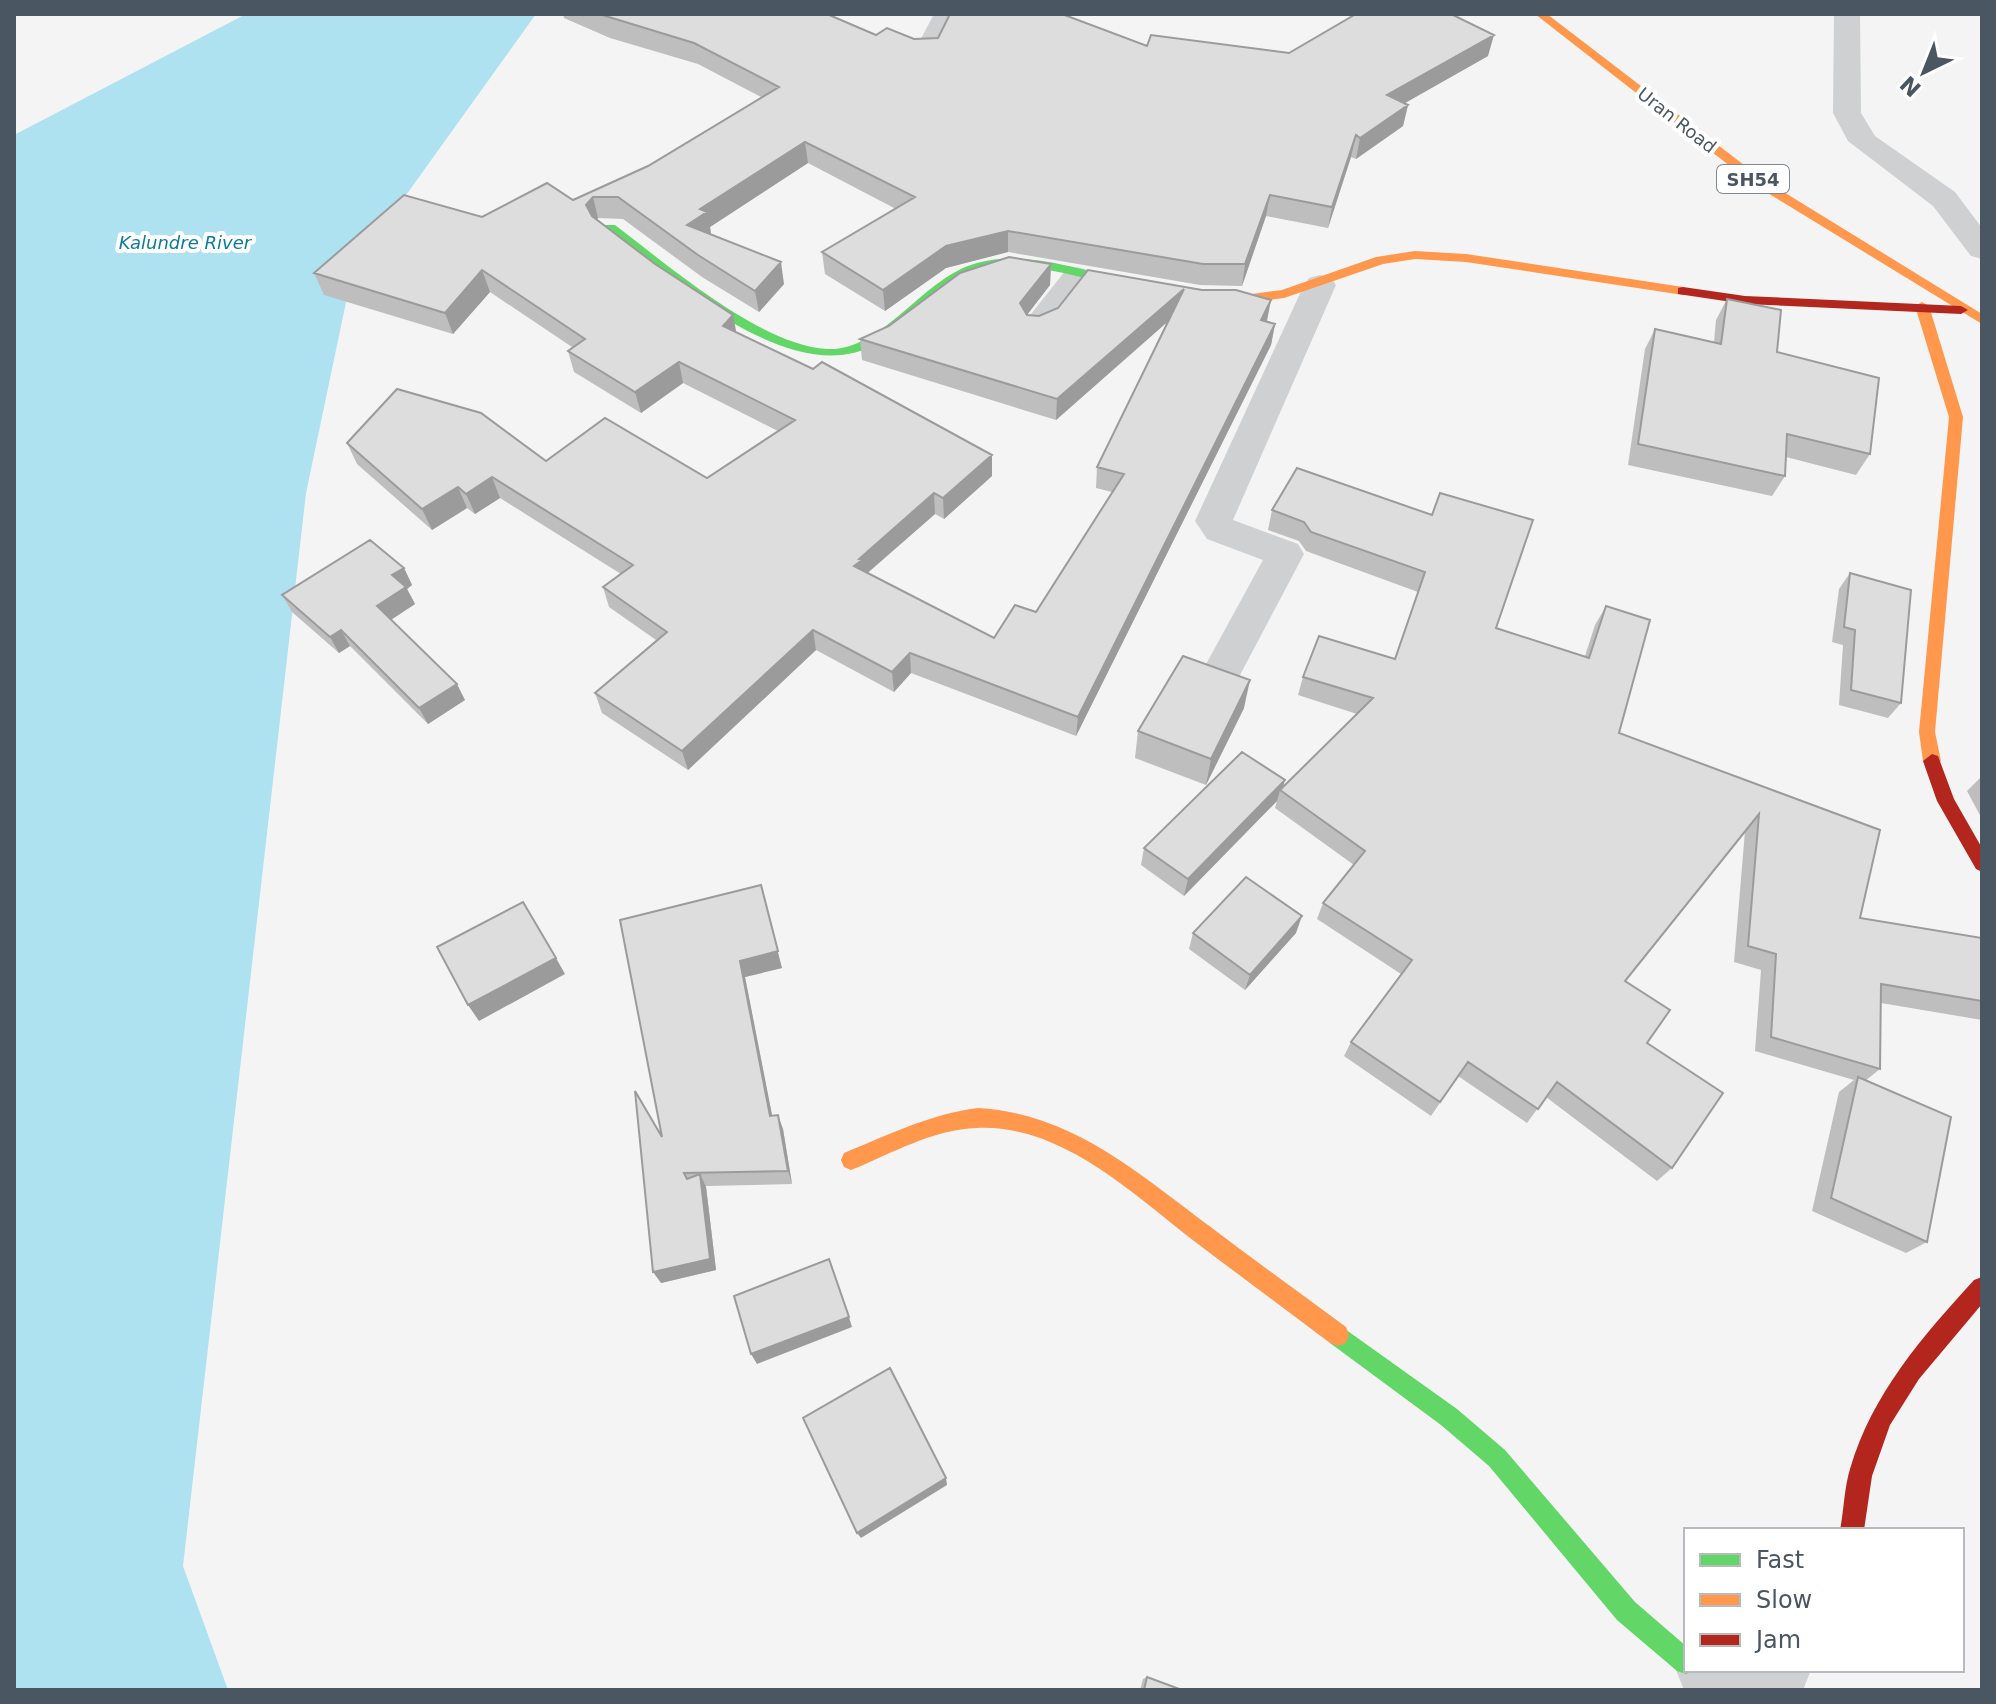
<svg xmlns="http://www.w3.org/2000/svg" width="1996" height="1704" font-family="'DejaVu Sans',sans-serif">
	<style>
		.water { fill: #aee2f0 }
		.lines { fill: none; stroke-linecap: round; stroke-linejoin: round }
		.street { fill: #ced0d2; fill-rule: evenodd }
		.fast { fill: #63d668; fill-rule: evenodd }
		.slow { fill: #ff974d; fill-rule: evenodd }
		.jam { fill: #b3261e; fill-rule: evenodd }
		.wall { fill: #bebebf }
		.shaded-wall { fill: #9b9b9b }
		.building { fill: #ddddde; stroke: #9b9b9b; stroke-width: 2 }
		.labels { text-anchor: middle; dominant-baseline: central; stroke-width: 8; stroke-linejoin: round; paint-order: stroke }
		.far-street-label { font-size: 18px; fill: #4a5661; stroke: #fff }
		.shield { fill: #fff; stroke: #808990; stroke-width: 2 }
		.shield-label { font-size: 18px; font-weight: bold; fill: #4a5661 }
		.far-water-label { font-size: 18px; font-style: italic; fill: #0c7c9b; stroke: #fff }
	</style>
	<rect width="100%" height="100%" fill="#f4f4f4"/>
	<path class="water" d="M 246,14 L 536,14 L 353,269 L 306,493 L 183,1566 L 228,1690 L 14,1690 L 14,135 Z"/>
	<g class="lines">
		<path class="street" d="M 934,14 L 960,14 L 939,56 L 919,56 L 915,50 Z
			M 1834,14 L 1860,14 L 1861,113 L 1875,136 L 1955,192 L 1982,228 L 1982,259 L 1971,256 L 1933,206 L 1848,141 L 1833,113 Z
			M 1077,267 L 1088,270 L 1093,277 L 1088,284 C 1072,305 1057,341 1027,333 L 1022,326 L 1027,319 L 1066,270 Z
			M 1320,275 L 1331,278 L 1336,285 L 1233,520 L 1298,544 L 1304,554 L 1239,677 L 1225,681 L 1211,677 L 1205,666 L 1263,560 L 1207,539 L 1195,521 L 1304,285 L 1309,278 Z
			M 1686,1648 L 1686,1670 L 1811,1670 L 1803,1690 L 1684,1690 L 1676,1670 Z"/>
		<path class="fast" d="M 605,225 L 615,225 C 668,265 760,345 827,349 C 883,352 923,277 977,263 C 1029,249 1087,272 1138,283 L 1145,287 L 1138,291 C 1089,281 1032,258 982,270 C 940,280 913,322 878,343 C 794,393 670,279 605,231 Z
			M 1338,1324 L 1457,1409 L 1505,1450 L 1635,1602 L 1686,1646 L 1686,1670 L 1695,1671 L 1686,1674 L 1677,1671 L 1617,1620 L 1489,1466 L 1441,1425 L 1330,1343 L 1327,1335 L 1330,1327 Z"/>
		<path class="slow" d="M 1535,14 L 1547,14 L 1761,178 L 1982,314 L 1982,324 L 1753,184 Z
			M 1415,251 L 1466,254 L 1683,287 L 1690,291 L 1683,295 L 1466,262 L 1415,259 L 1383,264 L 1284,298 L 1245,303 L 1202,302 L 1195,298 L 1202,294 L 1245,295 L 1282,290 L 1376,257 Z
			M 1922,302 L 1929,306 L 1963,417 L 1935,732 L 1941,761 L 1932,768 L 1923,761 L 1919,732 L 1949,417 L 1915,306 Z
			M 978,1108 C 1070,1113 1137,1172 1208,1225 C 1254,1260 1300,1293 1346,1327 L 1349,1335 L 1346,1343 L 1338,1346 L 1330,1343 C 1285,1309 1239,1275 1194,1241 C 1132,1193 1061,1124 977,1128 C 933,1129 891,1154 851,1170 L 844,1167 L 841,1160 L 844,1153 C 888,1135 930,1114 978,1108 Z"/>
		<path class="jam" d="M 1683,287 L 1745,296 L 1961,306 L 1968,310 L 1961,314 L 1745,304 L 1678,294 L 1678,288 Z
			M 1932,754 L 1938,756 L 1954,799 L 1982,848 L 1982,872 L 1976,869 L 1937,801 L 1923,761 Z
			M 1982,1277 L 1982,1304 L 1919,1379 L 1890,1425 L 1872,1476 L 1864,1530 L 1840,1530 C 1844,1510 1844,1489 1850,1469 C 1872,1394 1922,1337 1974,1280 Z"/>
	</g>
	<path class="wall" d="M 563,14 L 827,14 L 876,35 L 914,39 L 1147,46 L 1289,53 L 1488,56 L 1405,103 L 1408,105 L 1403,126 L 1356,159 L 1351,157 L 1328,228 L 1266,216 L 1242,286 L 1200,285 L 1008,252 L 946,268 L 885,311 L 825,274 L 822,252 L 896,209 L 808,163 L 710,227 L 711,234 L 784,284 L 759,312 L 702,277 L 623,219 L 598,218 L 597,220 L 736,332 L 992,476 L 944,519 L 935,514 L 867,573 L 994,638 L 1036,612 L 1112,492 L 1096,488 L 1097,467 L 1167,322 L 1056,420 L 862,360 L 860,339 L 1051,264 L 1050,285 L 1027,315 L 1267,322 L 1275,324 L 1271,345 L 1076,736 L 911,673 L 894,692 L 816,650 L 688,770 L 602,713 L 595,693 L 656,640 L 609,607 L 603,587 L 621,574 L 500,498 L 475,514 L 467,508 L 432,530 L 357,464 L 347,443 L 546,461 L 707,478 L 778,431 L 683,383 L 641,413 L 574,372 L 568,351 L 572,347 L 490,292 L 453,334 L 324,295 L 314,273 L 482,217 L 573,200 L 648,166 L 761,97 L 698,64 L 610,38 L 564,18 Z
		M 1727,299 L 1777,352 L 1870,454 L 1856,475 L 1786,457 L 1785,476 L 1772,496 L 1628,465 L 1645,349 L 1655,329 L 1714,342 L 1716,320 Z
		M 1297,468 L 1496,628 L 1585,656 L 1595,625 L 1606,606 L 1619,733 L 1880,830 L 1860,918 L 1982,938 L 1982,1020 L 1881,1003 L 1880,1069 L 1865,1081 L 1927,1242 L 1906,1253 L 1812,1211 L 1839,1092 L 1854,1080 L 1755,1051 L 1761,970 L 1734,962 L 1745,831 L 1625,981 L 1647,1043 L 1672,1168 L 1657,1181 L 1546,1097 L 1527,1123 L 1458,1076 L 1431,1116 L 1344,1056 L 1351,1042 L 1401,974 L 1317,919 L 1323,903 L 1354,865 L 1275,808 L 1277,801 L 1184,896 L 1141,865 L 1144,848 L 1283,787 L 1357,714 L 1298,695 L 1303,677 L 1395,659 L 1418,592 L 1306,551 L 1299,541 L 1268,530 L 1272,510 Z
		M 404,568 L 412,585 L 407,589 L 415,604 L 391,620 L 465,700 L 428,724 L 350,646 L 339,653 L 292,612 L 282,595 Z
		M 1850,573 L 1901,703 L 1888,718 L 1839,705 L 1843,645 L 1832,642 L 1839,589 Z
		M 1244,708 L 1206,785 L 1135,758 L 1138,731 Z
		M 1982,776 L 1982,819 L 1967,791 Z
		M 620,920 L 782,968 L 745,977 L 772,1116 L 783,1129 L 792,1184 L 706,1186 L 716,1270 L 661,1283 L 662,1137 Z
		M 1193,933 L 1296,933 L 1245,990 L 1189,949 Z
		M 1147,1677 L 1182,1690 L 1140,1690 L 1143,1679 Z"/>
	<path class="shaded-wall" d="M 1494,35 L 1488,56 L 1382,116 L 1387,95 Z
		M 1408,105 L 1403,126 L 1356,159 L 1360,138 Z
		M 1356,135 L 1351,157 L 1328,228 L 1332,207 Z
		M 805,142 L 808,163 L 710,227 L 711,234 L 687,225 L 700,209 Z
		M 1270,195 L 1266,216 L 1242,286 L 1245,264 Z
		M 593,197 L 598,218 L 592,226 L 586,205 Z
		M 1008,231 L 1008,252 L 946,268 L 885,311 L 883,290 L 946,246 Z
		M 781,262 L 784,284 L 759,312 L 755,291 Z
		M 1051,264 L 1050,285 L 1020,324 L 1020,303 Z
		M 482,270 L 490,292 L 453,334 L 445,313 Z
		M 1184,289 L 1181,310 L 1056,420 L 1057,399 Z
		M 1271,300 L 1267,321 L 1257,341 L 1261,320 Z
		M 733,315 L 737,336 L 723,326 Z
		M 1275,324 L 1271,345 L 1076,736 L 1078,717 Z
		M 679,362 L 683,383 L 641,413 L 635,392 Z
		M 992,455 L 992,476 L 944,519 L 943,498 Z
		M 492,477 L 500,498 L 475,514 L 466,494 Z
		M 458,487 L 467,508 L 432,530 L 422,509 Z
		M 934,493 L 935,514 L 863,577 L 854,566 L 859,559 Z
		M 404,568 L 412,585 L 407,589 L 415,604 L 386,623 L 377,606 L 392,575 Z
		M 341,630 L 350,646 L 339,653 L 330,637 Z
		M 813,630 L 816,650 L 688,770 L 682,751 Z
		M 910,653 L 911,673 L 894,692 L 892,672 Z
		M 1250,680 L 1244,708 L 1206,785 L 1211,759 Z
		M 457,684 L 465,700 L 428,724 L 419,708 Z
		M 1285,780 L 1282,791 L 1280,790 L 1277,801 L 1184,896 L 1188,879 Z
		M 761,885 L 782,968 L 745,977 L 775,1130 L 770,1116 L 740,961 Z
		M 1302,916 L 1296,933 L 1245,990 L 1250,975 Z
		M 556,958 L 565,974 L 479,1021 L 468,1005 Z
		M 778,1115 L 783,1129 L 792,1184 L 788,1171 Z
		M 700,1174 L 706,1187 L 716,1270 L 661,1283 L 653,1272 Z
		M 849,1317 L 852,1327 L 757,1364 L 751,1354 Z
		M 946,1478 L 947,1485 L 861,1538 L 857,1533 Z"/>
	<path class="building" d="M 599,14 L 827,14 L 876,35 L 887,28 L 914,39 L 938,38 L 950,14 L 1062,14 L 1147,46 L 1151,35 L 1289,53 L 1356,14 L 1451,14 L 1494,35 L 1387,95 L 1408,105 L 1360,138 L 1356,135 L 1332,207 L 1270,195 L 1245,264 L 1203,264 L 1008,231 L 946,246 L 883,290 L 822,252 L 915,197 L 805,142 L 700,209 L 707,212 L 687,225 L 781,262 L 755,291 L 698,255 L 618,197 L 593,197 L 586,205 L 592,216 L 655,264 L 733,315 L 723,326 L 813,369 L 822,362 L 992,455 L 943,498 L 934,493 L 859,559 L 862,560 L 854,566 L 994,638 L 1015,605 L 1036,612 L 1124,474 L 1097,467 L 1184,289 L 1057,399 L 860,339 L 889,326 L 960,273 L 1009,257 L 1051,264 L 1020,303 L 1027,315 L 1039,316 L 1058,308 L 1088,270 L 1202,290 L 1236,290 L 1271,300 L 1261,320 L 1275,324 L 1078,717 L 910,653 L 892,672 L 813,630 L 682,751 L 595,693 L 667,632 L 603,587 L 633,565 L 492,477 L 466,494 L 458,487 L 422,509 L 347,443 L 397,389 L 481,413 L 546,461 L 605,418 L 707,478 L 795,420 L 679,362 L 635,392 L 568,351 L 585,339 L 482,270 L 445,313 L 314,273 L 404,195 L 482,217 L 547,183 L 573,200 L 648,166 L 779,87 L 694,43 Z
		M 1727,299 L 1781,310 L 1777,352 L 1879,378 L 1870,454 L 1787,434 L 1785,476 L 1638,444 L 1655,329 L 1721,344 Z
		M 1297,468 L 1432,515 L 1440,493 L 1533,520 L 1496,628 L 1589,658 L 1606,606 L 1650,620 L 1619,733 L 1880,830 L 1860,918 L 1982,938 L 1982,1001 L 1881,984 L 1880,1069 L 1771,1037 L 1776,954 L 1748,946 L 1759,814 L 1625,981 L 1670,1010 L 1647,1043 L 1723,1093 L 1672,1168 L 1557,1082 L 1538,1109 L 1468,1062 L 1440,1102 L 1351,1042 L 1412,960 L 1323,903 L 1365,851 L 1280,790 L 1373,698 L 1303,677 L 1319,636 L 1395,659 L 1425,572 L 1311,532 L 1304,522 L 1272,510 Z
		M 370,540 L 404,568 L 392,575 L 406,587 L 377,606 L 457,684 L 419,708 L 341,630 L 330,637 L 282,595 Z
		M 1850,573 L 1911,590 L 1901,703 L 1851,690 L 1855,630 L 1844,627 Z
		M 1183,656 L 1250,680 L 1211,759 L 1138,731 Z
		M 1242,752 L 1285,780 L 1188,879 L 1144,848 Z
		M 1246,877 L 1302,916 L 1250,975 L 1193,933 Z
		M 761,885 L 778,951 L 740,961 L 770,1116 L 778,1115 L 788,1171 L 684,1173 L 687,1179 L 700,1174 L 710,1259 L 653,1272 L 635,1091 L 662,1137 L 620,920 Z
		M 523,902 L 556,958 L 468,1005 L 437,947 Z
		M 1858,1077 L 1951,1117 L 1927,1242 L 1831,1198 Z
		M 829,1259 L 849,1317 L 751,1354 L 734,1296 Z
		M 890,1368 L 946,1478 L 857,1533 L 803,1418 Z
		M 1147,1677 L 1182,1690 L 1144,1690 Z"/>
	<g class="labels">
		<g class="far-street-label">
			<text transform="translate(1677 120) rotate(38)">Uran Road</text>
		</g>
		<rect class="shield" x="1717" y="165" width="72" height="28" rx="6"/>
		<g class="shield-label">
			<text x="1753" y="179">SH54</text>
		</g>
		<g class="far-water-label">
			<text x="185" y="242">Kalundre River</text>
		</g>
	</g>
	<rect width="1996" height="1704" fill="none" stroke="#4a5661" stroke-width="32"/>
	<rect x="1684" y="1528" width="280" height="144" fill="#ffffff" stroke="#b7bbc0" stroke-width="2"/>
	<rect x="1700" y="1554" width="40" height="12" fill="#63d668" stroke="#b7bbc0" stroke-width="2"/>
	<text x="1756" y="1568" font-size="24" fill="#4a5661">Fast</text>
	<rect x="1700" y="1594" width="40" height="12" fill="#ff974d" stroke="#b7bbc0" stroke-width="2"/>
	<text x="1756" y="1608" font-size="24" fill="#4a5661">Slow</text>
	<rect x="1700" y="1634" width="40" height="12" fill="#b3261e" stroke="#b7bbc0" stroke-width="2"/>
	<text x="1756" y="1648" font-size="24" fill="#4a5661">Jam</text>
	<g transform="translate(1924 72) rotate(223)" stroke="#ffffff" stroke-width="6" paint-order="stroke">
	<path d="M0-6L14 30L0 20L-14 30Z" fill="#4a5661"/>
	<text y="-12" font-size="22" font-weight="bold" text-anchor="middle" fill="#4a5661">N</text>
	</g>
</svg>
